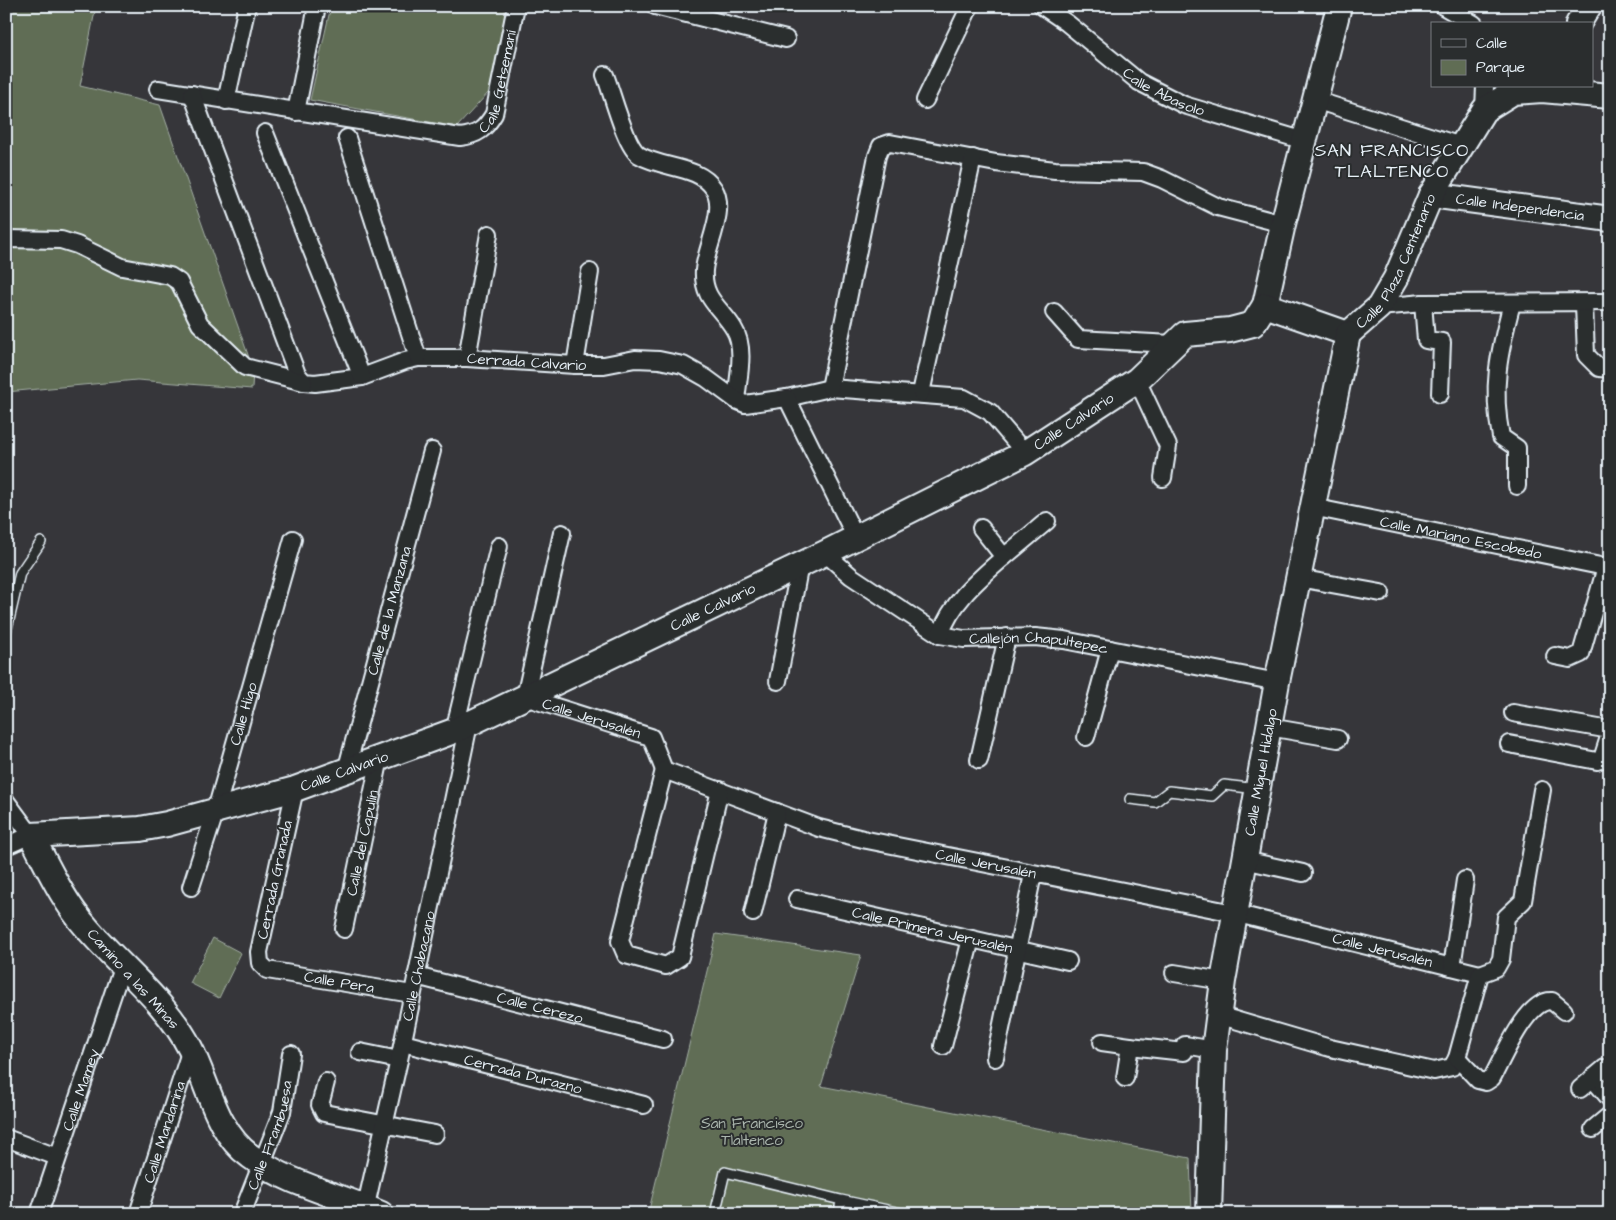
<svg xmlns="http://www.w3.org/2000/svg" width="1616" height="1220" font-family="'Architects Daughter',sans-serif">
	<style>
		.green { fill: #606d54; stroke: #a4afa6 }
		.lines { fill: none; stroke-linecap: round; stroke-linejoin: round }
		.lane-casing { stroke: #e8f1f8; stroke-width: 12 }
		.street-casing { stroke: #e8f1f8; stroke-width: 20 }
		.secondary-casing { stroke: #e8f1f8; stroke-width: 28 }
		.lane { stroke: #2a2d2e; stroke-width: 9 }
		.street { stroke: #2a2d2e; stroke-width: 16 }
		.secondary { stroke: #2a2d2e; stroke-width: 24 }
		.labels { text-anchor: middle; dominant-baseline: central; stroke-width: 4; stroke-linejoin: round; paint-order: stroke }
		.street-label { font-size: 15px; fill: #e8f1f8; stroke: #2a2d2e }
		.park-label { font-size: 15px; fill: #abb6ae; stroke: #2a2d2e }
		.quarter-label { font-size: 18px; letter-spacing: 1px; fill: #e8f1f8; stroke: #2a2d2e }
	</style>
	<rect width="100%" height="100%" fill="#36363a"/>
	<filter id="ink" filterUnits="userSpaceOnUse"><feTurbulence type="fractalNoise" baseFrequency=".02" numOctaves="2"/><feDisplacementMap in="SourceGraphic" scale="10" xChannelSelector="R" yChannelSelector="G"/><feConvolveMatrix kernelMatrix="1 2 1 2 8 2 1 2 1" color-interpolation-filters="sRGB"/></filter>
	<g filter="url(#ink)">
		<path class="green" d="M 6,6 L 96,6 L 80,86 L 160,105 L 253,369 L 252,389 L 137,380 L 6,392 Z
			M 331,6 L 508,6 L 489,92 L 457,127 L 310,100 Z
			M 716,934 L 861,955 L 821,1086 L 1190,1158 L 1192,1214 L 648,1214 Z
			M 213,938 L 241,953 L 219,998 L 190,983 Z"/>
		<g class="lines">
			<defs>
				<path id="lane" d="M 6,633 L 20,573 L 41,542
					M 1130,799 L 1155,802 L 1169,791 L 1212,796 L 1224,785 L 1257,789
					M 715,1214 L 725,1172 L 841,1200
					M 839,1214 L 841,1200 L 906,1214"/>
				<g id="street">
					<path d="M 655,6 L 786,39"/>
					<path id="s1" d="M 1042,6 L 1067,23 L 1139,82 L 1184,105 L 1305,141"/>
					<path d="M 1443,6 L 1474,24"/>
					<path d="M 605,75 C 612,92 625,146 639,155 C 662,169 699,165 714,189 C 727,210 706,247 704,270 C 702,300 722,308 734,329 C 746,348 738,379 736,400"/>
					<path id="s2" d="M 158,89 L 460,137 C 478,135 485,129 494,114 L 516,6"/>
					<path id="s3" d="M 192,94 L 297,374 L 304,382 L 315,383 L 362,377 L 405,361 L 418,358 L 467,358 L 575,365 L 604,365 L 635,359 L 659,360 L 683,365 L 706,378 L 736,400 L 745,404 L 787,398 L 830,388 L 964,398 L 990,412 L 1025,453"/>
					<path d="M 925,100 L 970,6"/>
					<path d="M 1315,100 L 1461,146"/>
					<path d="M 226,101 L 247,6"/>
					<path d="M 1484,110 L 1485,86"/>
					<path d="M 296,112 L 317,6"/>
					<path d="M 265,133 L 362,377"/>
					<path d="M 347,138 L 418,358"/>
					<path d="M 6,239 L 61,240 L 77,245 L 122,267 L 170,276 L 179,282 L 200,324 L 245,367 L 304,382"/>
					<path d="M 1423,303 L 1426,340 L 1442,342 L 1440,394"/>
					<path d="M 1512,303 C 1499,352 1491,387 1501,437 L 1517,448 L 1517,486"/>
					<path d="M 1584,304 L 1586,355 L 1599,368 L 1610,369"/>
					<path d="M 1379,307 L 1423,303 L 1610,302"/>
					<path d="M 1054,312 L 1078,339 L 1172,344"/>
					<path d="M 467,358 L 489,234"/>
					<path d="M 575,365 L 590,272"/>
					<path d="M 1137,380 L 1168,446 L 1163,478"/>
					<path d="M 830,388 L 877,156 L 881,146 L 890,143 L 996,163 L 1055,170 L 1143,172 L 1162,179 L 1218,207 L 1283,224"/>
					<path d="M 921,393 L 973,158"/>
					<path d="M 787,398 L 856,538"/>
					<path id="s4" d="M 1312,507 L 1610,568"/>
					<path d="M 981,528 L 1004,557 L 1047,521"/>
					<path id="s5" d="M 562,533 L 525,697 L 651,737 L 664,770 L 819,828 L 867,840 L 1234,913 L 1480,974"/>
					<path id="s6" d="M 825,553 L 851,576 L 940,635 L 964,639 L 1035,637 L 1064,640 L 1277,682"/>
					<path d="M 1298,578 L 1381,593"/>
					<path d="M 940,635 C 952,601 978,580 1004,557"/>
					<path d="M 1555,656 L 1570,659 L 1581,654 L 1606,567"/>
					<path d="M 778,681 L 800,564"/>
					<path d="M 1513,713 L 1610,730"/>
					<path d="M 1269,727 L 1338,739"/>
					<path d="M 454,731 L 499,546"/>
					<path d="M 1086,737 L 1110,649"/>
					<path d="M 1509,744 L 1597,761 L 1602,759 L 1610,734"/>
					<path d="M 979,760 L 1007,637"/>
					<path d="M 664,770 L 620,941 L 626,955 L 666,966 L 680,957 L 720,790"/>
					<path id="s7" d="M 346,771 L 432,451"/>
					<path id="s8" d="M 295,789 L 259,952 L 260,963 L 267,970 L 412,994"/>
					<path d="M 6,801 L 31,835 L 6,846"/>
					<path d="M 1244,860 L 1303,873"/>
					<path id="s9" d="M 191,887 L 216,810 L 293,539"/>
					<path id="s10" d="M 797,899 L 1068,961"/>
					<path d="M 753,913 L 777,812"/>
					<path id="s11" d="M 344,929 L 380,758"/>
					<path d="M 1452,967 L 1465,880"/>
					<path d="M 1174,973 L 1223,981"/>
					<path id="s12" d="M 416,976 L 663,1039"/>
					<path d="M 1218,1015 L 1330,1048 L 1434,1071 L 1452,1067 L 1457,1058 L 1480,974 L 1496,968 L 1501,959 L 1506,917 L 1523,901 L 1542,790"/>
					<path d="M 1102,1042 L 1130,1046"/>
					<path id="s13" d="M 403,1043 L 644,1105"/>
					<path d="M 943,1046 L 971,939"/>
					<path d="M 360,1052 L 399,1060"/>
					<path d="M 995,1058 L 1033,874"/>
					<path d="M 1457,1058 L 1478,1080 L 1486,1082 L 1492,1078 C 1503,1058 1527,999 1552,1001 L 1564,1011"/>
					<path d="M 1125,1078 L 1130,1046 L 1184,1052 L 1185,1045 L 1214,1050"/>
					<path d="M 1592,1078 L 1610,1099"/>
					<path d="M 326,1082 L 320,1105 L 324,1113 L 435,1134"/>
					<path d="M 1580,1089 L 1605,1068"/>
					<path d="M 1593,1129 L 1610,1115"/>
					<path d="M 6,1138 L 57,1157"/>
					<path id="s14" d="M 39,1214 L 123,964"/>
					<path id="s15" d="M 138,1214 L 191,1049"/>
					<path id="s16" d="M 242,1214 L 282,1112 L 291,1054"/>
					<path id="s17" d="M 364,1214 L 399,1060 L 469,724"/>
				</g>
				<g id="secondary">
					<path d="M 1578,24 L 1589,6"/>
					<path id="s18" d="M 1431,195 L 1610,219"/>
					<path d="M 1265,305 L 1283,224 L 1339,6"/>
					<path id="s19" d="M 1348,334 L 1379,307 L 1396,278 L 1431,195 L 1484,110 L 1513,92 L 1542,90 L 1610,96"/>
					<path id="s20" d="M 381,1214 C 338,1194 289,1185 250,1156 C 216,1132 208,1083 190,1048 C 166,1001 121,968 87,928 C 63,901 48,867 31,835 L 140,829 L 167,824 L 295,789 L 454,731 L 825,553 L 1025,453 L 1137,380 L 1185,334 L 1230,330 L 1253,324 L 1265,305 L 1348,334"/>
					<path id="s21" d="M 1209,1214 L 1214,1050 L 1223,981 L 1277,682 L 1348,334"/>
				</g>
			</defs>
			<use href="#lane" class="lane-casing"/>
			<use href="#street" class="street-casing"/>
			<use href="#secondary" class="secondary-casing"/>
			<use href="#lane" class="lane"/>
			<use href="#street" class="street"/>
			<use href="#secondary" class="secondary"/>
		</g>
	</g>
	<g class="labels">
		<g class="street-label">
			<text stroke="none"><textPath href="#s2" startOffset="381">Calle Getsemaní</textPath></text>
			<text stroke="none"><textPath href="#s1" startOffset="150">Calle Abasolo</textPath></text>
			<text stroke="none"><textPath href="#s18" startOffset="90">Calle Independencia</textPath></text>
			<text stroke="none"><textPath href="#s19" startOffset="89">Calle Plaza Centenario</textPath></text>
			<text stroke="none"><textPath href="#s3" startOffset="536">Cerrada Calvario</textPath></text>
			<text stroke="none"><textPath href="#s20" startOffset="1668">Calle Calvario</textPath></text>
			<text stroke="none"><textPath href="#s4" startOffset="152">Calle Mariano Escobedo</textPath></text>
			<text stroke="none"><textPath href="#s20" startOffset="1262">Calle Calvario</textPath></text>
			<text stroke="none"><textPath href="#s7" startOffset="166">Calle de la Manzana</textPath></text>
			<text stroke="none"><textPath href="#s6" startOffset="241">Callejón Chapultepec</textPath></text>
			<text stroke="none"><textPath href="#s9" startOffset="181">Calle Higo</textPath></text>
			<text stroke="none"><textPath href="#s5" startOffset="238">Calle Jerusalén</textPath></text>
			<text stroke="none"><textPath href="#s20" startOffset="858">Calle Calvario</textPath></text>
			<text stroke="none"><textPath href="#s21" startOffset="446">Calle Miguel Hidalgo</textPath></text>
			<text stroke="none"><textPath href="#s11" startOffset="88">Calle del Capulín</textPath></text>
			<text stroke="none"><textPath href="#s5" startOffset="672">Calle Jerusalén</textPath></text>
			<text transform="translate(275 880) rotate(-78)">Cerrada Granada</text>
			<text stroke="none"><textPath href="#s10" startOffset="139">Calle Primera Jerusalén</textPath></text>
			<text stroke="none"><textPath href="#s5" startOffset="1078">Calle Jerusalén</textPath></text>
			<text stroke="none"><textPath href="#s17" startOffset="254">Calle Chabacano</textPath></text>
			<text transform="translate(133 979) rotate(48)">Camino a las Minas</text>
			<text stroke="none"><textPath href="#s8" startOffset="261">Calle Pera</textPath></text>
			<text stroke="none"><textPath href="#s12" startOffset="128">Calle Cerezo</textPath></text>
			<text stroke="none"><textPath href="#s13" startOffset="124">Cerrada Durazno</textPath></text>
			<text stroke="none"><textPath href="#s14" startOffset="131">Calle Mamey</textPath></text>
			<text stroke="none"><textPath href="#s15" startOffset="86">Calle Mandarina</textPath></text>
			<text stroke="none"><textPath href="#s16" startOffset="84">Calle Frambuesa</textPath></text>
		</g>
		<g class="park-label">
			<text x="752" y="1123">San Francisco<tspan x="752" dy="17">Tlaltenco</tspan></text>
		</g>
		<g class="quarter-label">
			<text x="1392" y="150">SAN FRANCISCO<tspan x="1392" dy="21">TLALTENCO</tspan></text>
		</g>
	</g>
	<rect width="1616" height="1220" fill="none" stroke="#2a2d2e" stroke-width="25"/>
	<rect x="12" y="12" width="1591" height="1195" fill="none" stroke="#e8f1f8" stroke-width="2" filter="url(#ink)"/>
	<rect x="1431" y="22" width="162" height="65" fill="#2a2d2e" stroke="#767b7f"/>
	<rect x="1441" y="39" width="25" height="8" fill="#2a2d2e" stroke="#767b7f"/>
	<text x="1476" y="48" font-size="15" fill="#e8f1f8">Calle</text>
	<rect x="1441" y="60" width="25" height="15" fill="#606d54" stroke="#767b7f"/>
	<text x="1476" y="72" font-size="15" fill="#e8f1f8">Parque</text>
</svg>
